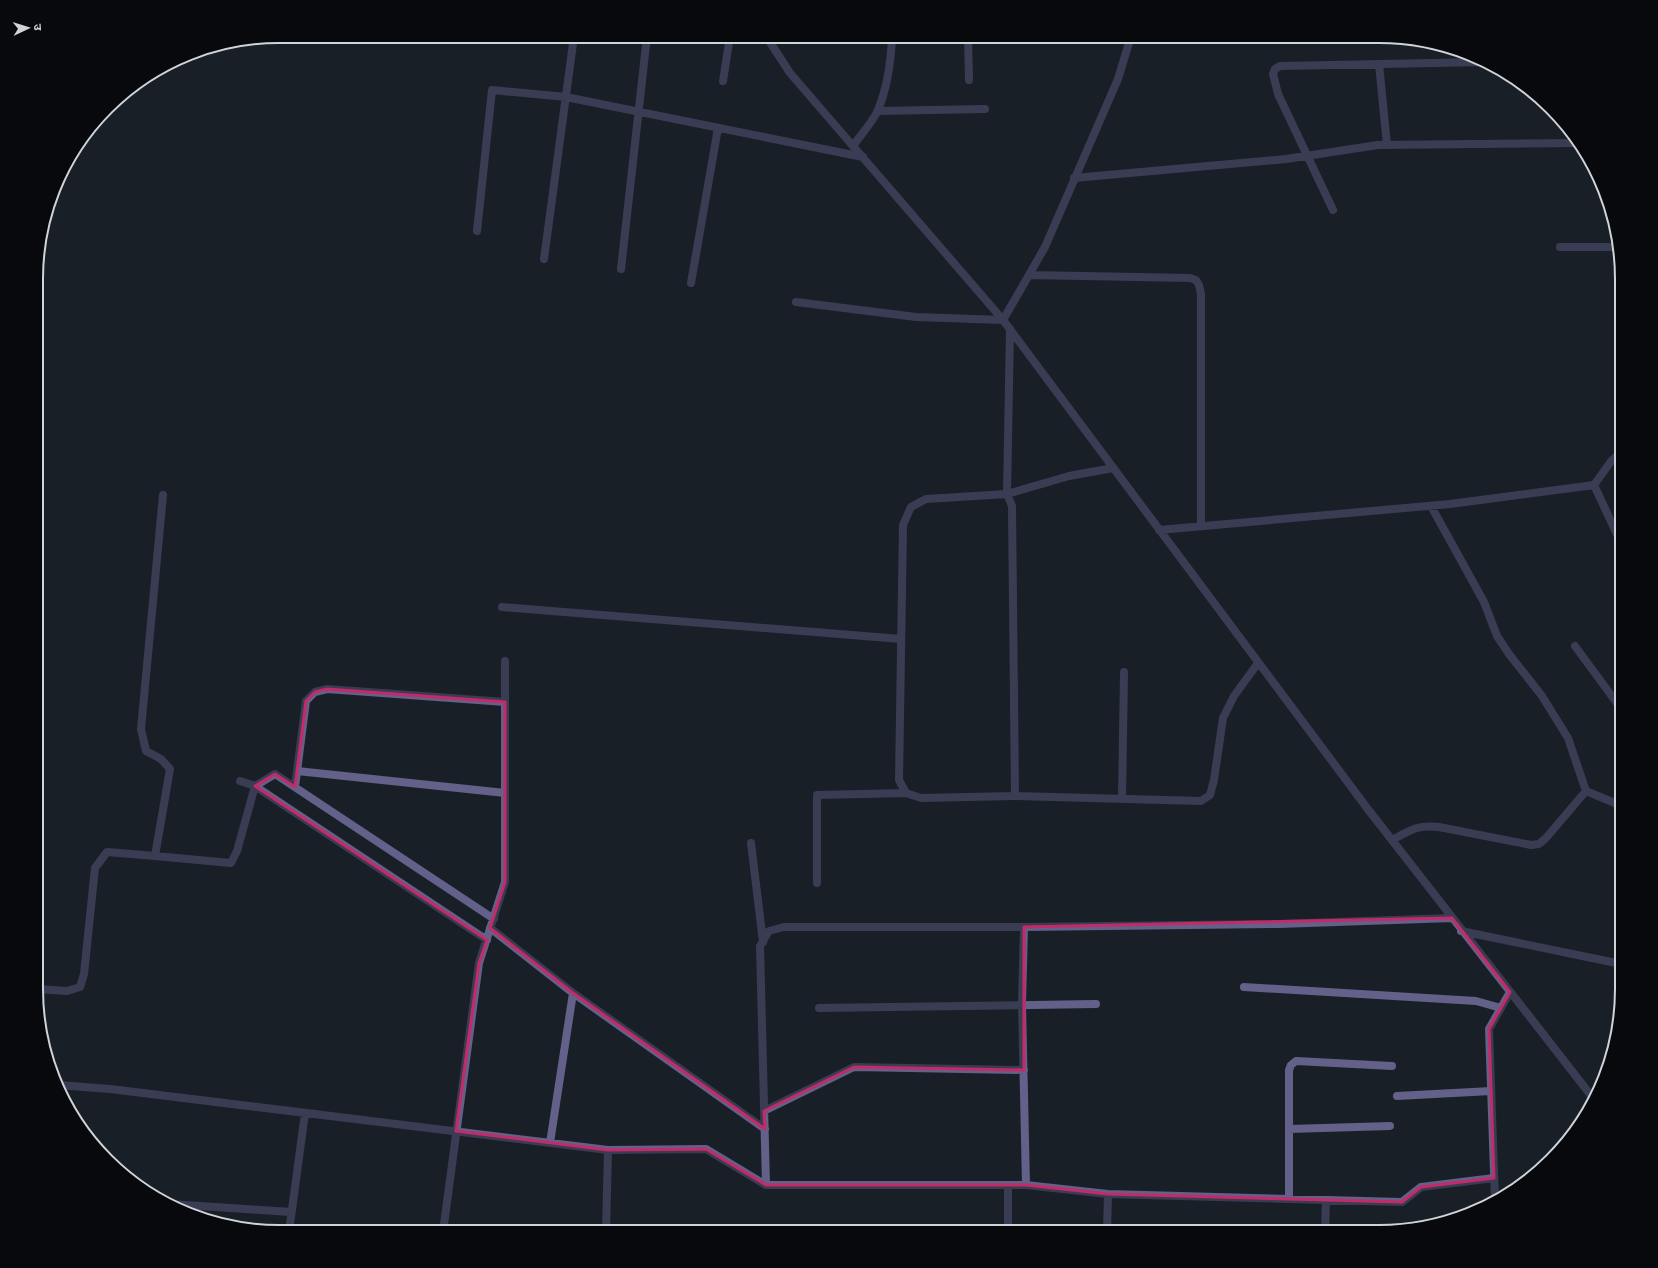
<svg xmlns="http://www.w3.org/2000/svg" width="1658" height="1268" font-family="'Work Sans','Noto Sans Devanagari',sans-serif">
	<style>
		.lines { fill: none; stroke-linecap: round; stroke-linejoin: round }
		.street { stroke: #636089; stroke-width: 8 }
		.marked { fill: none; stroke: #c32b68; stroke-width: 3; stroke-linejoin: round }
		.rim { fill: none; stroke: #d0d4d9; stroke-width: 2 }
	</style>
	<rect width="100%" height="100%" fill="#191f27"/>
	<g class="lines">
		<path class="street" d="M 766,36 L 790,73 L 1003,320 L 916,317 L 796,302
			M 968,36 L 969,80
			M 1131,36 L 1118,79 L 1045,247 L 1003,320 L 1367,808 L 1593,1098
			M 1379,64 L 1387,145
			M 723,81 L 730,36
			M 878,111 L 985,109
			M 853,146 C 861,134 873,122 878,110 C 888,86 891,61 892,36
			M 1074,178 L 1286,159 L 1378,145 L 1575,143
			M 1333,210 L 1278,94 L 1273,74 L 1275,69 L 1280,66 L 1483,62
			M 477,231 L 492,90 L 566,97 L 863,157
			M 1560,247 L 1619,247
			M 544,259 L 574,36
			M 621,269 L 647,36
			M 1029,275 L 1190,278 L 1196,280 L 1199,285 L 1201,294 L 1201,526
			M 691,283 L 718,128
			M 1010,329 L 1007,494 L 1012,506 L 1015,796
			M 1113,468 L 1069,476 L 1007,494 L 926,499 L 911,507 L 903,525 L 899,780 L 906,793 L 921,798 L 1015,796 L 1201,801 L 1210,795 L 1214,780 L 1223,718 L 1234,696 L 1258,663
			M 1594,485 L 1622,545
			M 1431,506 L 1484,602 L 1497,636 L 1509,654 L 1542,696 L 1568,738 L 1586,791 L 1622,806
			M 1159,530 L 1450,504 L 1594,485 L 1612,460 L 1622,452
			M 502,607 L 901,639
			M 1575,646 L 1622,710
			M 297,771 L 505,793
			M 240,781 L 255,786 L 275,774 L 494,919
			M 295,787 L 306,701 L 315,692 L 327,689 L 505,702
			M 1122,799 L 1124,672
			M 1392,840 C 1411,830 1416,825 1439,827 L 1531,845 L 1539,844 L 1546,838 L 1586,791
			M 751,843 L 763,942
			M 155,856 L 231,863 L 237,851 L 255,786 L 487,940
			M 817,883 L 817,795 L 906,793
			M 1024,927 L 1022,1004 L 1026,1185
			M 490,928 L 573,993 L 550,1143
			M 1461,931 L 1621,964
			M 1244,987 L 1476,1001 L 1501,1008
			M 37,989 L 67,991 L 80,987 L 84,974 L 95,868 L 107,852 L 155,856 L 170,769 L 161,759 L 146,751 L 141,729 L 163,495
			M 573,993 L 765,1129
			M 819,1008 L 1096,1004
			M 58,1085 L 110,1089 L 608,1150 L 606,1232
			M 1397,1096 L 1491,1091
			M 764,1111 L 854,1067 L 1024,1070
			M 1289,1129 L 1390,1126
			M 608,1150 L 706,1149 L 766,1185 L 1026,1185 L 1108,1194 L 1402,1202 L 1421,1187 L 1494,1178
			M 766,1185 L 760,946 L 769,931 L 784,927 L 1024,927 L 1279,924 L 1452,918
			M 1008,1185 L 1008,1232
			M 1289,1199 L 1289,1070 L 1291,1065 L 1296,1061 L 1392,1066
			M 1495,1200 L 1489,1029 L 1510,992
			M 171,1204 L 291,1212
			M 289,1232 L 305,1113
			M 443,1232 L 479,963 L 505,882 L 505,661
			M 1107,1232 L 1108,1194
			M 1325,1232 L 1326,1200"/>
	</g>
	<path d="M0 0H1658V1268H0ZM 327,689 L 505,702 L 505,882 L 490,928 L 573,993 L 765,1129 L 764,1111 L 854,1067 L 1024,1070 L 1024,927 L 1452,918 L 1510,992 L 1489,1029 L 1494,1178 L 1421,1187 L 1402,1202 L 1108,1194 L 1026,1185 L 766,1185 L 706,1149 L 608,1150 L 456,1131 L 479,963 L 487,940 L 255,786 L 275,774 L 295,787 L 306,701 L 315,692 Z" fill="#191f27" fill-opacity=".55" fill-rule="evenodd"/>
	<path class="marked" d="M 327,689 L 505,702 L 505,882 L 490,928 L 573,993 L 765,1129 L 764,1111 L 854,1067 L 1024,1070 L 1024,927 L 1452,918 L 1510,992 L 1489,1029 L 1494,1178 L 1421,1187 L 1402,1202 L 1108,1194 L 1026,1185 L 766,1185 L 706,1149 L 608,1150 L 456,1131 L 479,963 L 487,940 L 255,786 L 275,774 L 295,787 L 306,701 L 315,692 Z"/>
	<path d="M0 0H1658V1268H0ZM279 43H1379A236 236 0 0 1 1615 279V989A236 236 0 0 1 1379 1225H279A236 236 0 0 1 43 989V279A236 236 0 0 1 279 43Z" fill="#07090c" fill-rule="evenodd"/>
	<path class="rim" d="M279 43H1379A236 236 0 0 1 1615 279V989A236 236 0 0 1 1379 1225H279A236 236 0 0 1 43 989V279A236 236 0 0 1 279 43Z"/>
	<g transform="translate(28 28) rotate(86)" stroke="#07090c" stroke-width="3" paint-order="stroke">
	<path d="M0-3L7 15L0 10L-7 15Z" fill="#d0d4d9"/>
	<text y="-6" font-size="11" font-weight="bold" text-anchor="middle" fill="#d0d4d9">उ</text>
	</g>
</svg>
